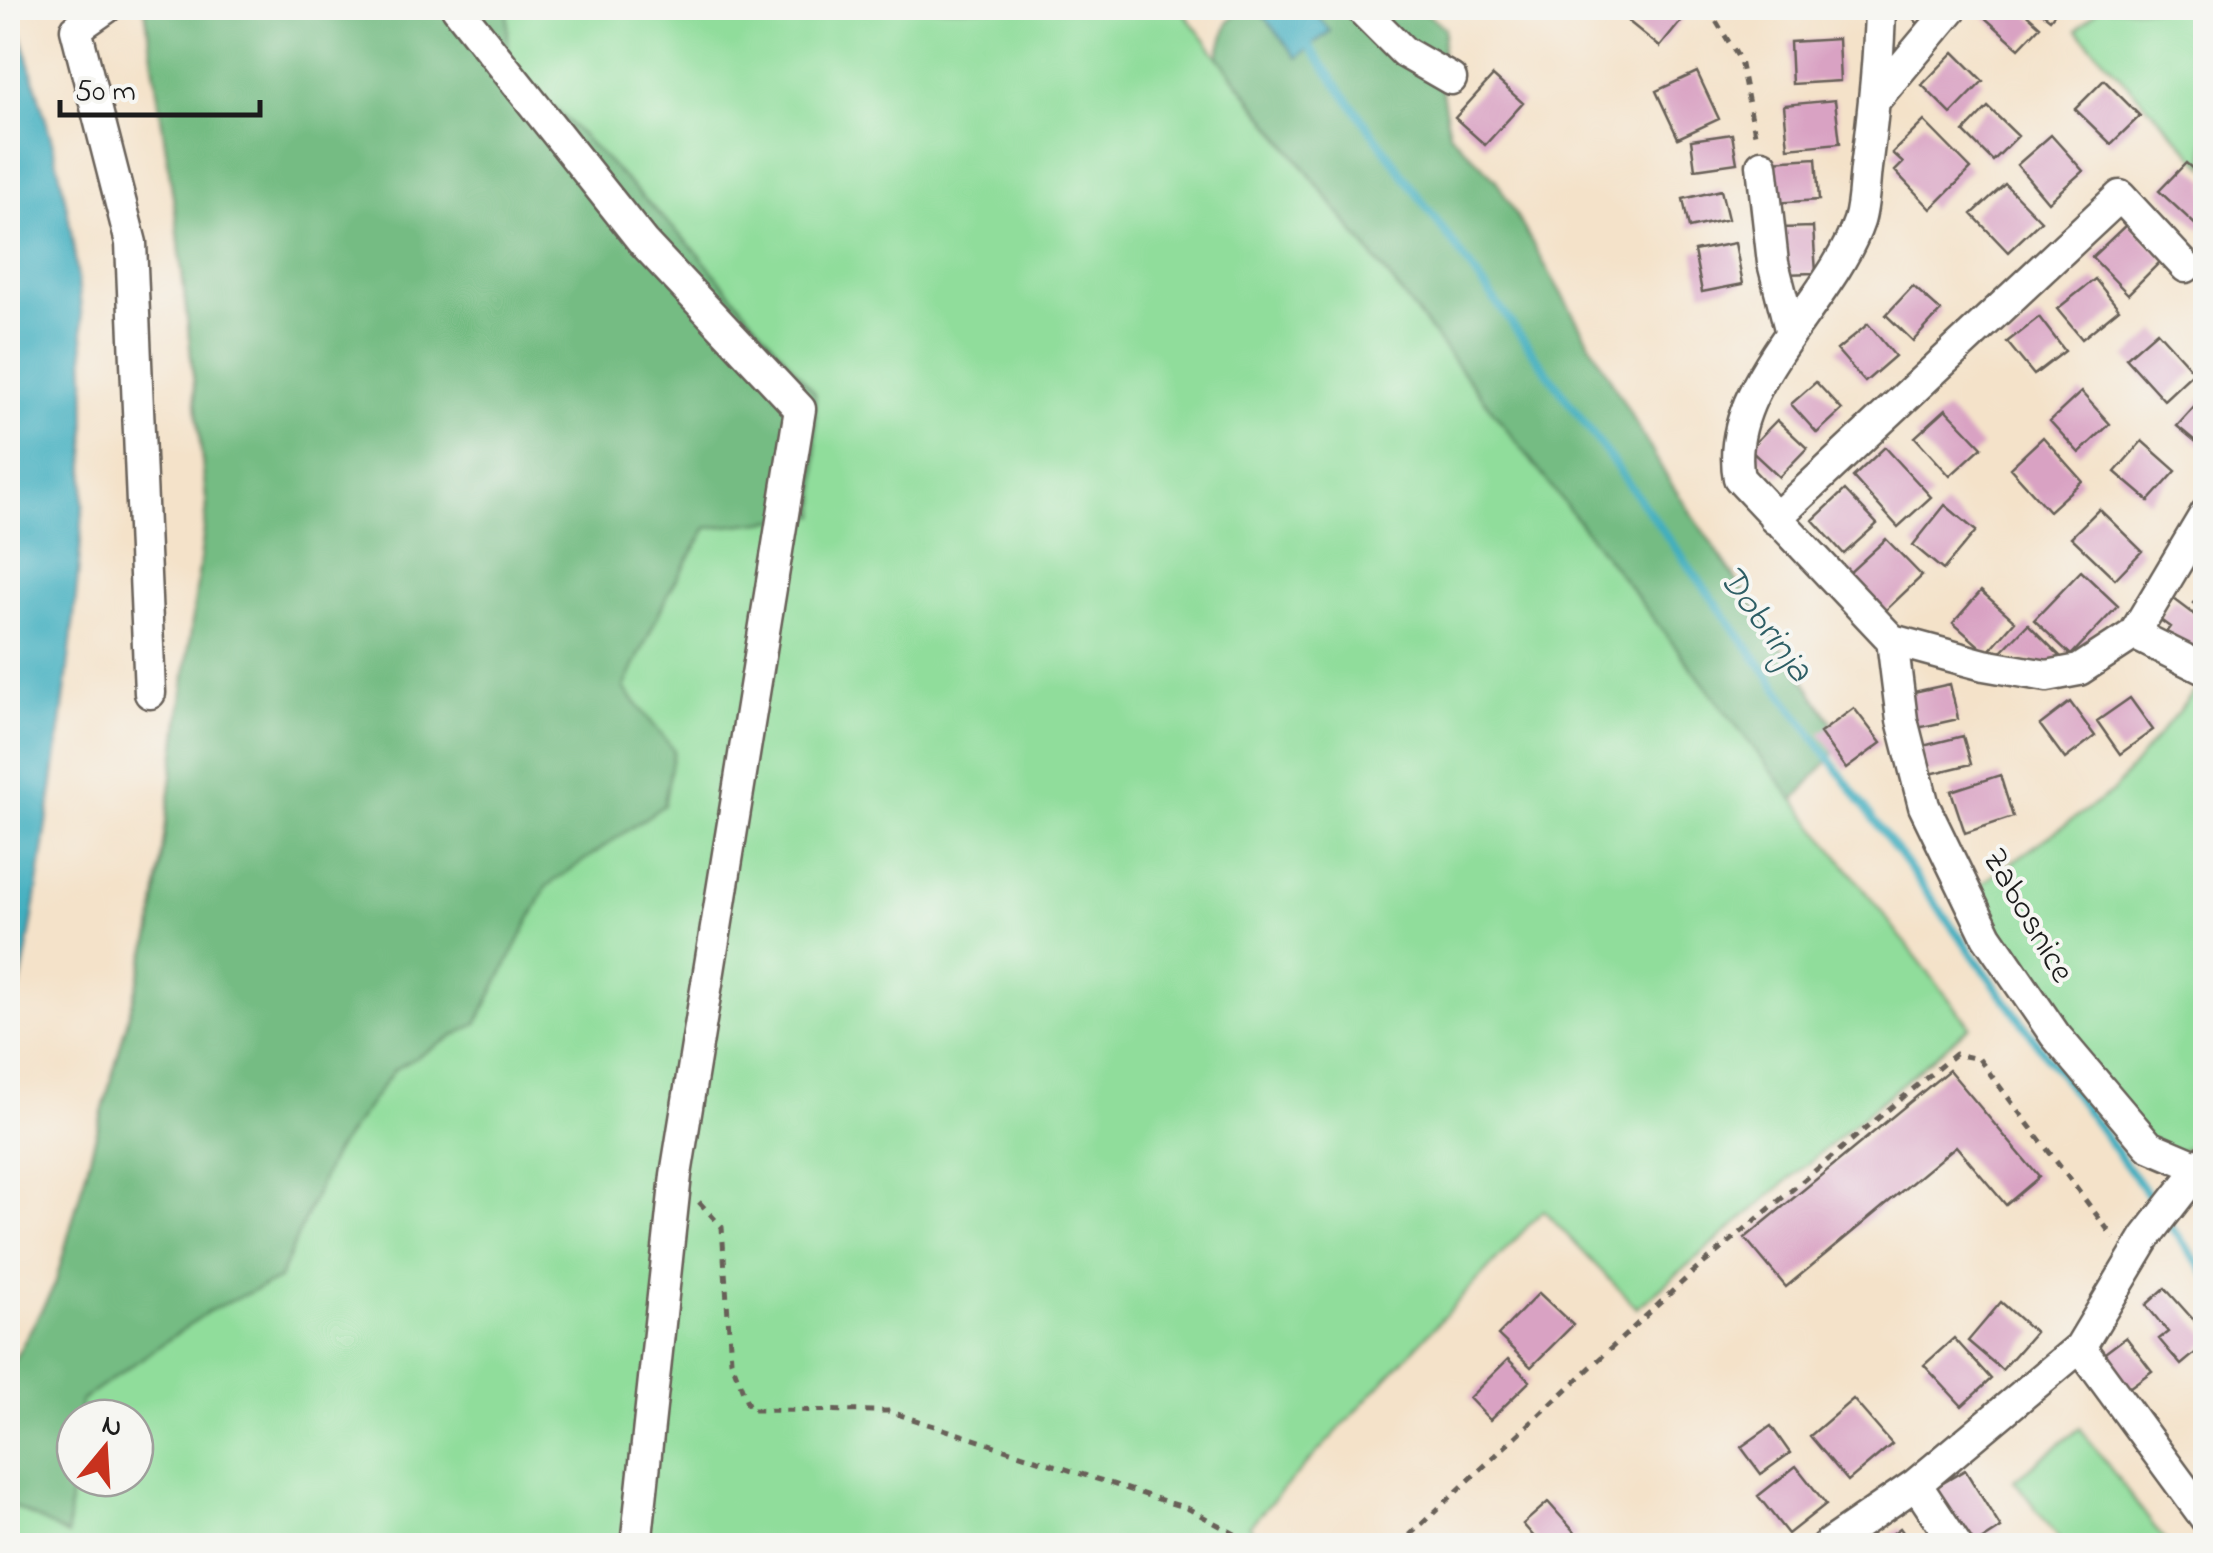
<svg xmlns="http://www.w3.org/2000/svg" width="2213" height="1553" font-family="'Indie Flower',sans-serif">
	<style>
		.green { fill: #90dd9b; stroke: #567c5c; stroke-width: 2.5; fill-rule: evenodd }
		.forest { fill: #74bc83; stroke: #486c50; stroke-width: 2.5 }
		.water { fill: #41aebf; stroke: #2e656e; stroke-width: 2.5 }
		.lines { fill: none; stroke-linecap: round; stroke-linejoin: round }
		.stream { stroke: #41aebf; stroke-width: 8 }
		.building { fill: #d9a2c3 }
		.minor-casing { stroke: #686159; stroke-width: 35 }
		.path { stroke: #686159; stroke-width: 5; stroke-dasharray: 8 8; stroke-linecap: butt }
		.minor { stroke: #fff; stroke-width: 30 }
		.labels { text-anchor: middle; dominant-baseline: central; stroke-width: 8; stroke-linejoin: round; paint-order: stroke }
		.street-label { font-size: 35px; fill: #1c1c1c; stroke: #f6f6f2 }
		.water-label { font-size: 38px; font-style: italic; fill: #2d5e65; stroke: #f6f6f2 }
	</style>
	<rect width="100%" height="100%" fill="#f6f6f2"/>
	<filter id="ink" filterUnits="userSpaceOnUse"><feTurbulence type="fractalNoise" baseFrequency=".01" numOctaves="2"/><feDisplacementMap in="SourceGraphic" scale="20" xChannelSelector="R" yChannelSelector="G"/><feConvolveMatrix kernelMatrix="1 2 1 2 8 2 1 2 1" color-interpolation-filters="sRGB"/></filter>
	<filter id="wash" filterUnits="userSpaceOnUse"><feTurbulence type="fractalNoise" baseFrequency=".0048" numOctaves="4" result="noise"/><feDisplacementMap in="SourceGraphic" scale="40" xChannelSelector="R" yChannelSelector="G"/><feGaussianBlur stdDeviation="2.25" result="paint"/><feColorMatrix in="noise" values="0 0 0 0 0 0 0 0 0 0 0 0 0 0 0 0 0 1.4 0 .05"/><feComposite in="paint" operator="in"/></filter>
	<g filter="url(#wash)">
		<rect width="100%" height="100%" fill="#f4e2c9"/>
		<path class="green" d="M 145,8 L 1180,8 L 1970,1026 L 1637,1308 L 1543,1210 L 1249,1526 L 1262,1545 L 8,1546 L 8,1371 L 55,1285 L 152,931 L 207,507 L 177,223 ZM 75,1418 L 135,1418 L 135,1478 L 75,1478 Z
			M 2099,8 L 2205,8 L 2205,167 L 2077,30 Z
			M 2194,692 L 2205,699 L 2205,859 L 2197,868 L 2206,879 L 2205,1134 L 2167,1161 L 1955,902 L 2112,792 Z
			M 2080,1428 L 2168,1545 L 2064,1545 L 2014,1480 Z"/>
		<path class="forest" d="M 145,8 L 508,8 L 508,61 L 694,249 L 815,393 L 817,516 L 707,528 L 669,592 L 624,688 L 674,750 L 664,805 L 547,886 L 477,1023 L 394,1070 L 332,1156 L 279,1279 L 209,1311 L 81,1401 L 79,1418 L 75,1418 L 68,1535 L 8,1503 L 8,1371 L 55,1285 L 152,931 L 207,507 L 177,223 Z
			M 1242,8 L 1420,8 L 1445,28 L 1439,74 L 1449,133 L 1496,180 L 1668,479 L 1845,741 L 1794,800 L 1218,56 L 1228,22 Z"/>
		<path class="water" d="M 8,8 C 23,31 31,71 40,100 C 108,316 88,525 58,746 C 44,844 32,943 8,1038 Z
			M 1257,8 L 1312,8 L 1330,31 L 1297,58 Z"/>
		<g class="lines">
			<path class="stream" d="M 1306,42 L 2159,1210
				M 2167,1221 L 2206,1274"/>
		</g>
		<g id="blocks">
			<path class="building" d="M 1639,8 L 1687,8 L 1690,10 L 1660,47 L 1628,21 Z
				M 1904,8 L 1944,8 L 1921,27 Z
				M 1993,8 L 2020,8 L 2040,26 L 2019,48 L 1984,17 Z
				M 2036,8 L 2059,8 L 2050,19 Z
				M 1838,39 L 1840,81 L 1792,84 L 1790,42 Z
				M 1954,52 L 1983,81 L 1951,114 L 1922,85 Z
				M 1697,72 L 1719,119 L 1678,138 L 1656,91 Z
				M 1493,76 L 1523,103 L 1485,145 L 1455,118 Z
				M 2104,80 L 2140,116 L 2111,144 L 2075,109 Z
				M 1835,100 L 1840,143 L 1788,148 L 1784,105 Z
				M 1988,107 L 2018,136 L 1993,161 L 1964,132 Z
				M 1924,121 L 1971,169 L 1931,209 L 1895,171 L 1903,163 L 1892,153 Z
				M 1732,134 L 1737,163 L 1695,169 L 1691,140 Z
				M 2051,135 L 2083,171 L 2048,202 L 2017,165 Z
				M 1816,158 L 1819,200 L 1773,203 L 1770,161 Z
				M 2186,163 L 2206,180 L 2206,223 L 2200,229 L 2159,191 Z
				M 2005,184 L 2041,221 L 2008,252 L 1972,214 Z
				M 1721,190 L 1728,219 L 1689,228 L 1683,199 Z
				M 2129,222 L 2164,258 L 2128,294 L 2092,257 Z
				M 1813,227 L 1816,273 L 1782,274 L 1780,228 Z
				M 1735,243 L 1743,284 L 1702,292 L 1694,251 Z
				M 2095,279 L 2119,309 L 2082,339 L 2057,309 Z
				M 1913,286 L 1941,311 L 1913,341 L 1886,315 Z
				M 2039,317 L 2065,351 L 2034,375 L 2007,342 Z
				M 1868,324 L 1895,356 L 1865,382 L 1837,350 Z
				M 2157,331 L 2194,372 L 2164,400 L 2126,358 Z
				M 1816,382 L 1842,410 L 1817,433 L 1791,404 Z
				M 2081,392 L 2110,424 L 2079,453 L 2050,421 Z
				M 2206,394 L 2206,450 L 2177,426 Z
				M 1946,409 L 1982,447 L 1950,476 L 1915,437 Z
				M 1777,420 L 1807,448 L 1779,477 L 1749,449 Z
				M 2043,437 L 2082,481 L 2049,511 L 2010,468 Z
				M 2142,441 L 2176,471 L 2149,501 L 2115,472 Z
				M 1885,447 L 1931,497 L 1898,527 L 1853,477 Z
				M 1845,490 L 1877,524 L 1844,554 L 1813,520 Z
				M 1945,505 L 1976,531 L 1943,570 L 1913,545 Z
				M 2099,509 L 2142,551 L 2115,579 L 2071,537 Z
				M 1886,539 L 1922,576 L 1884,612 L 1848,574 Z
				M 2081,571 L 2118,606 L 2071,655 L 2034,620 Z
				M 2206,587 L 2206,613 L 2193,603 Z
				M 1981,591 L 2015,621 L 1987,653 L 1953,623 Z
				M 2174,599 L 2206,623 L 2206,658 L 2163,636 L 2170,627 L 2159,619 Z
				M 2028,624 L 2060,656 L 2050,666 L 2000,653 Z
				M 1950,684 L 1958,719 L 1913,729 L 1905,694 Z
				M 2130,698 L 2153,730 L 2120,754 L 2097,721 Z
				M 2070,702 L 2095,736 L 2065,759 L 2040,725 Z
				M 1854,708 L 1881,743 L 1846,769 L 1820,733 Z
				M 1963,736 L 1971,764 L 1926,775 L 1919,747 Z
				M 2000,775 L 2013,817 L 1965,833 L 1951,791 Z
				M 1949,1070 L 2039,1177 L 2006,1205 L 1956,1146 L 1786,1287 L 1745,1238 Z
				M 2165,1288 L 2206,1334 L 2206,1344 L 2181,1365 L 2159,1339 L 2168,1332 L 2146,1305 Z
				M 1539,1293 L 1573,1325 L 1531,1367 L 1498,1335 Z
				M 2001,1302 L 2035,1332 L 2002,1370 L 1968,1341 Z
				M 2126,1337 L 2152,1371 L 2122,1393 L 2097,1359 Z
				M 1954,1338 L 1991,1379 L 1962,1406 L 1924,1365 Z
				M 1508,1359 L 1530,1381 L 1490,1420 L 1469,1398 Z
				M 1853,1399 L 1892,1444 L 1848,1481 L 1810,1436 Z
				M 1771,1426 L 1790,1453 L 1761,1474 L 1741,1447 Z
				M 1796,1466 L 1826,1504 L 1788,1534 L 1758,1496 Z
				M 1965,1470 L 2001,1528 L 1973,1546 L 1961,1546 L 1928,1492 Z
				M 1548,1502 L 1577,1535 L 1565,1546 L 1542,1546 L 1523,1524 Z
				M 1900,1528 L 1913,1546 L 1876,1546 Z"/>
		</g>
	</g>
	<g filter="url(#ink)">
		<use href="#blocks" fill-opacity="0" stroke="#686159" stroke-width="2.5"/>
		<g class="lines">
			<defs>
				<path id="minor" d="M 106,8 L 76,29 L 131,243 L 150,693
					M 457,8 L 643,242 L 800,409 L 676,1175 L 636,1546
					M 1360,8 L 1404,52 L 1451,79
					M 1880,8 C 1879,61 1873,115 1866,168 C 1864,184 1864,205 1859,221 C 1832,302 1721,387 1739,478 L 1892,640 L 1902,720 L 1924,806 L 1987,936 L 2055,1035 L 2149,1146 L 2198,1167
					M 1874,101 L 1952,8
					M 1762,165 L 1773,263 L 1790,329
					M 1775,519 L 2120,196 L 2186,267
					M 2134,634 L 2206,670
					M 1892,640 L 1984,665 L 2047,676 L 2079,670 L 2134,634 L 2206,513
					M 2080,1347 L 2206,1519
					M 1916,1484 L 1957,1546
					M 1826,1546 L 1916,1484 L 2080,1347 L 2146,1237 L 2206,1160"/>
			</defs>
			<use href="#minor" class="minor-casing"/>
			<path class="path" d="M 1708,8 L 1740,60 L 1756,139
				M 699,1202 L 722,1227 L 731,1360 L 750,1410 L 888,1411 L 1189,1509 L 1257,1546
				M 1398,1546 L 1691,1274 L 1955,1054 L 1979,1059 L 2114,1238"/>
			<use href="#minor" class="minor"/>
		</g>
	</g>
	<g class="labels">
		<g class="street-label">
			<text transform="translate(2027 916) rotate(60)">Zabosnice</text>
		</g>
		<g class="water-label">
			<text transform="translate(1764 625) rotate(54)">Dobrinja</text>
		</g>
	</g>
	<rect width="2213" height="1553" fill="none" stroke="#f6f6f2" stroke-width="40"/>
	<g transform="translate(105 1448) rotate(18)"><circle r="48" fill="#f6f6f2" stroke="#9f9f9c" stroke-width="2.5"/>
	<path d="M0-8L18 38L0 25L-18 38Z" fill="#c8321e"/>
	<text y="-15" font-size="28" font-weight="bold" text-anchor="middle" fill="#1c1c1c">N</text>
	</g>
	<path d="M60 100v15h200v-15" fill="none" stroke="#1c1c1c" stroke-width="5"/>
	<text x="75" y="100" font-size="30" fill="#1c1c1c" stroke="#f6f6f2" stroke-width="8" paint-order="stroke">50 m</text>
</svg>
